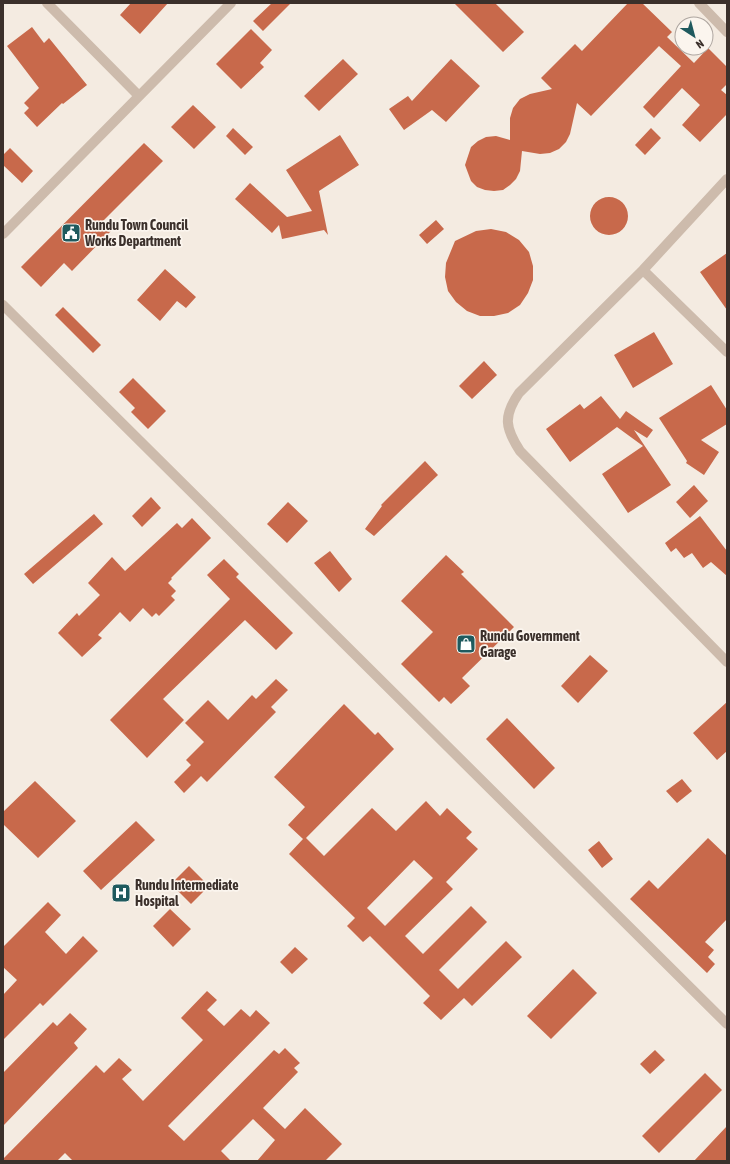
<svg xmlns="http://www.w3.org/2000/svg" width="730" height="1164" font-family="'Asap Condensed',sans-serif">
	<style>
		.building { fill: #c8694b; fill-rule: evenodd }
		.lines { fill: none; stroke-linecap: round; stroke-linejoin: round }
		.street { stroke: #cdbbac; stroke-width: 10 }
		.labels { text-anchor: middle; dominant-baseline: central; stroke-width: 3.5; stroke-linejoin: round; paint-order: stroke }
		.poi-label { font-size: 14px; font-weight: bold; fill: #3b302b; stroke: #fbf5ee; text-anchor: start }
	</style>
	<rect width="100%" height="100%" fill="#f4ebe1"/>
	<path class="building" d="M 131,3 L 168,3 L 140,34 L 120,15 Z
		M 272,3 L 291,3 L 263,31 L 253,21 Z
		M 454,3 L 495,3 L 524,32 L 503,52 Z
		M 628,3 L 642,3 L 672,32 L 667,37 L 694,63 L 708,48 L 727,67 L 727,84 L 721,90 L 727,95 L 727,114 L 700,142 L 682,125 L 700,105 L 682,88 L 654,118 L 643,107 L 681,66 L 659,46 L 591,116 L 577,103 L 570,134 L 566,142 L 559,149 L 550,153 L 540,154 L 522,151 L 520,171 L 516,179 L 510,185 L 503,190 L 494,191 L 485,190 L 477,187 L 471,181 L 465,165 L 471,147 L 478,141 L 486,137 L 496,136 L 510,140 L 510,118 L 513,108 L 520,99 L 530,94 L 552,89 L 541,78 L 575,44 L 582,51 Z
		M 32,27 L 44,43 L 49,38 L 87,85 L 63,104 L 62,103 L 37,127 L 24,113 L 29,108 L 24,103 L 39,88 L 7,46 Z
		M 251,29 L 272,50 L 260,63 L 264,67 L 241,89 L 216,64 Z
		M 343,59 L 358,74 L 319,111 L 304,96 Z
		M 451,59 L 480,86 L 446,122 L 432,110 L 404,130 L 389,109 L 408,96 L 412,101 Z
		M 193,105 L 216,127 L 194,149 L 171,127 Z
		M 233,128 L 253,147 L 245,155 L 226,136 Z
		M 651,128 L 661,138 L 645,155 L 635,145 Z
		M 340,135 L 359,165 L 319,191 L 328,235 L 324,230 L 282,239 L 279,225 L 272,233 L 235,199 L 250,183 L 287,217 L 312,211 L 286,170 Z
		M 144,143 L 163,161 L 102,222 L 111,231 L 72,271 L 64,263 L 41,287 L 21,267 Z
		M 10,148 L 33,171 L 22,183 L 3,165 L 3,155 Z
		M590 216a19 19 0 1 1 38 0a19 19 0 1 1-38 0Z
		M 436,220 L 444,229 L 427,244 L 419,235 Z
		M 491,229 L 506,232 L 519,240 L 529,252 L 533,266 L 533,280 L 528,293 L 520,305 L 508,313 L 494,316 L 480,316 L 467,311 L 456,302 L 448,291 L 445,277 L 446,263 L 455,241 L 476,231 Z
		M 727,253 L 727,310 L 700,272 Z
		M 165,269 L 196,297 L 186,308 L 177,301 L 160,321 L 137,300 Z
		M 63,307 L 101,345 L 93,353 L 55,315 Z
		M 654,332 L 673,364 L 633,388 L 614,355 Z
		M 484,361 L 497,375 L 472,399 L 459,386 Z
		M 133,378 L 166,411 L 148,429 L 131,412 L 135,408 L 119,392 Z
		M 711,385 L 727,410 L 727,424 L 701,440 L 719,452 L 704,475 L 686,463 L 687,461 L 659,418 Z
		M 601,396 L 620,419 L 626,411 L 653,430 L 647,438 L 634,430 L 671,485 L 628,513 L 602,474 L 643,446 L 617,427 L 570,462 L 546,429 L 580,404 L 584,409 Z
		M 425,461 L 438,475 L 374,536 L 365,529 L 382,506 L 381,505 Z
		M 694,485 L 708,501 L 690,518 L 676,502 Z
		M 151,497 L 161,508 L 142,527 L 132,516 Z
		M 288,502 L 308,521 L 287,543 L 267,524 Z
		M 94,514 L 103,524 L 33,584 L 24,574 Z
		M 700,516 L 727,551 L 727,576 L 711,562 L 703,568 L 692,553 L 684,558 L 676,548 L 671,552 L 665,543 Z
		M 192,518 L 211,538 L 171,578 L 172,579 L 168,583 L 176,591 L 171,596 L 175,600 L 159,616 L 156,613 L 152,617 L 143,608 L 130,622 L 120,612 L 98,635 L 102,638 L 82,657 L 58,633 L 77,613 L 79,616 L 100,595 L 88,583 L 112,557 L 125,571 L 177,523 L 182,528 Z
		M 330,551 L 352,579 L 339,592 L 314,563 Z
		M 446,555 L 464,572 L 461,574 L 514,627 L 462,678 L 470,686 L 451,704 L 444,697 L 439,702 L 401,664 L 433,632 L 401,601 Z
		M 224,559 L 239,574 L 236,577 L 293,633 L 276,650 L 245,620 L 163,699 L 184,720 L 147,758 L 110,720 L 230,599 L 207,575 Z
		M 590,655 L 608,671 L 578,703 L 561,686 Z
		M 276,679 L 288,690 L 271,707 L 276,712 L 207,782 L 201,776 L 184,793 L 174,782 L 191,765 L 186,760 L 204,742 L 185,723 L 208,700 L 228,720 L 252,695 L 256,699 Z
		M 727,702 L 727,751 L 717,760 L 693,733 Z
		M 344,704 L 375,735 L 378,732 L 394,749 L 306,838 L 324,856 L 372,808 L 396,831 L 426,801 L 440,816 L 447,808 L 472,832 L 466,838 L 478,849 L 446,882 L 453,889 L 405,936 L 423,954 L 471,906 L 487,922 L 439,970 L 458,989 L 506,941 L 522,957 L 472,1006 L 464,998 L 441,1020 L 423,1003 L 430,996 L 370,936 L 363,942 L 347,926 L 355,918 L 289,854 L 303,839 L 288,825 L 305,807 L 274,777 ZM 414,860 L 433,878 L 385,926 L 367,908 Z
		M 507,718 L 555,768 L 534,789 L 486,739 Z
		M 682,779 L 692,791 L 677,803 L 666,791 Z
		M 35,781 L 76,821 L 38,858 L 3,824 L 3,812 Z
		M 136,821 L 155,840 L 101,890 L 83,871 Z
		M 708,838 L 727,856 L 727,919 L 705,942 L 714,950 L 708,957 L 715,964 L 707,973 L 630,899 L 649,880 L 658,889 Z
		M 599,841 L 613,859 L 602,868 L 588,850 Z
		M 189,866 L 209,886 L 191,904 L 171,884 Z
		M 48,902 L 61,915 L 45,932 L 66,954 L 83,936 L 98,951 L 43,1006 L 40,1003 L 3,1040 L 3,995 L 17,980 L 3,967 L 3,947 Z
		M 170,909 L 191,929 L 173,947 L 153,926 Z
		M 295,947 L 308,959 L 292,974 L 280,962 Z
		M 573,969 L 597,993 L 551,1039 L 527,1016 Z
		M 207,991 L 217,1000 L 207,1010 L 224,1026 L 241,1009 L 250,1017 L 256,1010 L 270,1023 L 168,1126 L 184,1141 L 274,1050 L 279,1054 L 285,1048 L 300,1063 L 294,1068 L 298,1072 L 263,1108 L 285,1129 L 305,1108 L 342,1144 L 325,1161 L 257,1161 L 275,1140 L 253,1119 L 221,1151 L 231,1161 L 73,1161 L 65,1153 L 57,1161 L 3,1161 L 3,1159 L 96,1065 L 104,1073 L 119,1058 L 132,1070 L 122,1079 L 143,1101 L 203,1040 L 181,1018 Z
		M 70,1013 L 87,1029 L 74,1043 L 78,1048 L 3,1126 L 3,1073 L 53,1022 L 57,1026 Z
		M 655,1050 L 665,1060 L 650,1074 L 640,1064 Z
		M 705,1073 L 722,1090 L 659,1153 L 642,1136 Z
		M 727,1126 L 727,1161 L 694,1161 Z"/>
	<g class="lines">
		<path class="street" d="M 47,3 L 139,96
			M 699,3 L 727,32
			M 727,179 L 643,270 L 519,393 C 503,416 505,428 520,451 L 727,662
			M 3,234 L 231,3
			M 643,270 L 727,352
			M 3,305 L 727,1024"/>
	</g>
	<defs>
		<symbol id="civic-square" viewBox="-11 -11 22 22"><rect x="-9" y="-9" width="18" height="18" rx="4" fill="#1f5a5e" stroke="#fbf5ee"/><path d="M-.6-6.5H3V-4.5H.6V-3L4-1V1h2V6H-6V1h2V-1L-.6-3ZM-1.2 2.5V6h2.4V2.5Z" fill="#fff"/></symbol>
		<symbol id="shop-square" viewBox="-11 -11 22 22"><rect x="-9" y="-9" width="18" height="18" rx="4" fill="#1f5a5e" stroke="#fbf5ee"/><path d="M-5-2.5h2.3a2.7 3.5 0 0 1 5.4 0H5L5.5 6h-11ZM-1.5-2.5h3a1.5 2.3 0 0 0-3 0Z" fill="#fff"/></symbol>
		<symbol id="hospital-square" viewBox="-11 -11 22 22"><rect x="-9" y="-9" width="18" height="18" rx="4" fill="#1f5a5e" stroke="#fbf5ee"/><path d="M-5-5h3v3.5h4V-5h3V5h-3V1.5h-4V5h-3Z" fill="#fff"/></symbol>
	</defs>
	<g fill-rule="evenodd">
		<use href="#civic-square" x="60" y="222" width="22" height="22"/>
		<use href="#shop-square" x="455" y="633" width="22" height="22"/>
		<use href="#hospital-square" x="110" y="882" width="22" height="22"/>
	</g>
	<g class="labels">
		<g class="poi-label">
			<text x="85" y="225">Rundu Town Council<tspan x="85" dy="16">Works Department</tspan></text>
			<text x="480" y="636">Rundu Government<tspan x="480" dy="16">Garage</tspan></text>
			<text x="135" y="885">Rundu Intermediate<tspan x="135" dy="16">Hospital</tspan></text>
		</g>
	</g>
	<rect width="730" height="1164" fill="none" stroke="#3b302b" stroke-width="8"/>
	<g transform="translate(694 36) rotate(144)"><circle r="19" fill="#fbf5ee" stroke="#aea6a0"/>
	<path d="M0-3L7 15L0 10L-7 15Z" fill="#1f5a5e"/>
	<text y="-6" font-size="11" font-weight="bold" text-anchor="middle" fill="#3b302b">N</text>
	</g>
</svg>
